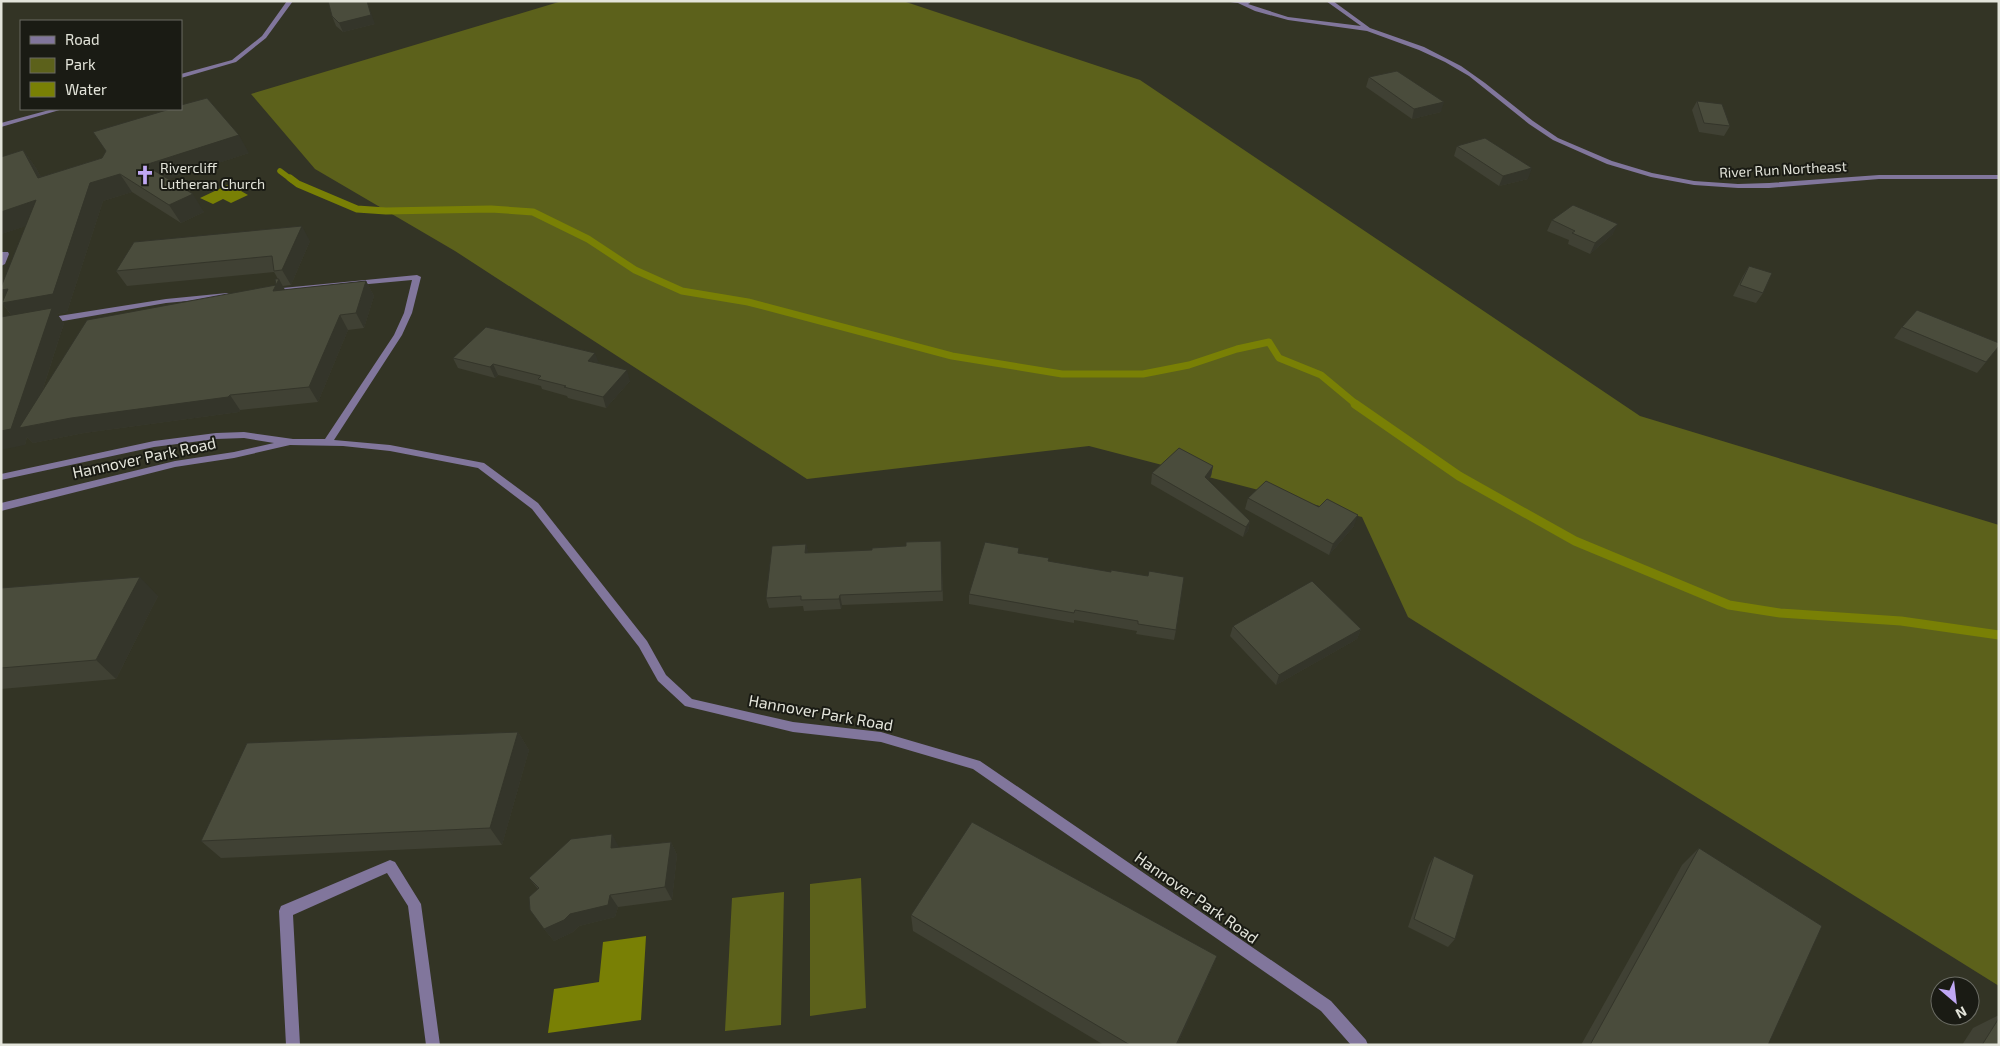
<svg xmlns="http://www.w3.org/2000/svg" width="2000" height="1046" font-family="'Exo 2',sans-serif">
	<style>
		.green { fill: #5c611b }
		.water { fill: #798005 }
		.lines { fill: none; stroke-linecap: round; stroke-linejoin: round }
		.stream-far2 { stroke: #798005; stroke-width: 5.5 }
		.stream-far1 { stroke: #798005; stroke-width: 7 }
		.stream { stroke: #798005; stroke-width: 9 }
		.minor { fill: #81769c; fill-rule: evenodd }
		.wall { fill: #404134 }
		.shaded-wall { fill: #34352a }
		.building { fill: #4a4c3c; stroke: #34352a }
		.labels { text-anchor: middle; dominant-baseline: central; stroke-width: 4; stroke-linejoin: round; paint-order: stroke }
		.far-poi-label { font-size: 14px; fill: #e3e4da; stroke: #1a1b14; text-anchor: start }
		.far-street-label { font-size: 14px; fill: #e3e4da; stroke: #1a1b14 }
		.street-label { font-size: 16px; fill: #e3e4da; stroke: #1a1b14 }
	</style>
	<rect width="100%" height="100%" fill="#333425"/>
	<path class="green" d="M 562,1 L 903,1 L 1140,80 L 1640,416 L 1999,525 L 1999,986 L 1408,617 L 1362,517 L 1089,446 L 807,479 L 455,251 L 315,169 L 251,94 Z
		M 861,878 L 866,1008 L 810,1016 L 810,884 Z
		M 784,892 L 781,1025 L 725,1031 L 732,898 Z"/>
	<path class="water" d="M 236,181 L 249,187 L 241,191 L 248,195 L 231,203 L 223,199 L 213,204 L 200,198 Z
		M 646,936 L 641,1020 L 548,1033 L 554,989 L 599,982 L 603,942 Z"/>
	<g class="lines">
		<path class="stream-far2" d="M 280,171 L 292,180"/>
		<path class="stream-far1" d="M 290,178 L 298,184 L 357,209 L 386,211 L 491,209 L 533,212 L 588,239 L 635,270 L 682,291 L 748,302 L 952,356 L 1062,374 L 1143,374 L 1189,365 L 1237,349 L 1269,342 L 1279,358 L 1321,375 L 1357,405"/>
		<path class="stream" d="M 1355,404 L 1459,476 L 1575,541 L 1729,605 L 1780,613 L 1901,621 L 1999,635"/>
		<path class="minor" d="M 287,1 L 293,1 L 266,38 L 236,62 L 181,78 L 181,74 L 232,60 L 262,36 Z
			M 1223,1 L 1250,1 L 1250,3 L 1248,4 L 1288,17 L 1361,26 L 1326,1 L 1333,1 L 1370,28 L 1424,47 L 1461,66 L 1485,83 L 1533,121 L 1558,138 L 1612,161 L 1652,173 L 1694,181 L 1738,184 L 1769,183 L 1879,175 L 1999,175 L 1999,179 L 1879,179 L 1769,188 L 1738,188 L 1694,185 L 1651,177 L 1607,164 L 1553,140 L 1529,124 L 1469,76 L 1445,62 L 1419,50 L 1367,31 L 1288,20 L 1255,11 L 1238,3 Z
			M 53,109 L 63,109 L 1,127 L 1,123 Z
			M 2,252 L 8,252 L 9,254 L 5,264 L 1,266 Z
			M 417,275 L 421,277 L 412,313 L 402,335 L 334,440 L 390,445 L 484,463 L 538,503 L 647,641 L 666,675 L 692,699 L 793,722 L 881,732 L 980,761 L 1331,1001 L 1366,1040 L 1368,1045 L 1351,1045 L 1321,1011 L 973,769 L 881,742 L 793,732 L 685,706 L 658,681 L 639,647 L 532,509 L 478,468 L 390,451 L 343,446 L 290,445 L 234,458 L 175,467 L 1,511 L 1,503 L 175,461 L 234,452 L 274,443 L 244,438 L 216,439 L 154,447 L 1,480 L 1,474 L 154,441 L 216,433 L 244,432 L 293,439 L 325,439 L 394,335 L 404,313 L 412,280 L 272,293 L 268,291 L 272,289 Z
			M 227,293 L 231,295 L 230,297 L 166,303 L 46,324 L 42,321 L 46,318 L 166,299 Z
			M 390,860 L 395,862 L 421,904 L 440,1045 L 426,1045 L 408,906 L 387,873 L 293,915 L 300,1045 L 286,1045 L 279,911 L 281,906 Z"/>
	</g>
	<path class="wall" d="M 332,16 L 375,24 L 343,32 L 336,26 Z
		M 1369,77 L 1441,112 L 1412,119 L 1366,87 Z
		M 1697,101 L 1730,126 L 1724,136 L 1699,132 L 1692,110 Z
		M 1457,146 L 1528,179 L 1499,186 L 1454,156 Z
		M 23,150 L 36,168 L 41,177 L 102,158 L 249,153 L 168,179 L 204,212 L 181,223 L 132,192 L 103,201 L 67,312 L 57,314 L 64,323 L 42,392 L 276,285 L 278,279 L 274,272 L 127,286 L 116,271 L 310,241 L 291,285 L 283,286 L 285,290 L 366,281 L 374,296 L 364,328 L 348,330 L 318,402 L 240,410 L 239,412 L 84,433 L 33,443 L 27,437 L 25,445 L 11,315 L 2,303 L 5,296 L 1,291 L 1,287 L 26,226 L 1,234 L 1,157 Z
		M 1552,220 L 1613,234 L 1590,254 L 1568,244 L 1569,240 L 1547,231 Z
		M 1749,266 L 1763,293 L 1756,303 L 1733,296 L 1743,276 Z
		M 1902,327 L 1986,362 L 1977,373 L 1894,338 Z
		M 453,358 L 599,363 L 630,381 L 606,408 L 568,398 L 567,396 L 542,389 L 541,386 L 498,375 L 495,378 L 458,368 Z
		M 1213,466 L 1211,476 L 1208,480 L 1250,521 L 1248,531 L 1243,537 L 1151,484 L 1152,473 Z
		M 1248,498 L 1354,526 L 1329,555 L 1245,509 Z
		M 941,541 L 943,601 L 842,605 L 841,609 L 804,611 L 803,606 L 769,608 L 766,598 L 806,544 L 808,553 L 872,550 L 906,546 Z
		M 1019,554 L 1049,561 L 1176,630 L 1174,640 L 1136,634 L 1137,631 L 1074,620 L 1074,623 L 969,604 L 969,594 Z
		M 1,588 L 158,596 L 116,679 L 1,689 Z
		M 1233,626 L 1361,629 L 1357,639 L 1276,685 L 1230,636 Z
		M 518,732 L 529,750 L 502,845 L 221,858 L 201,841 Z
		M 671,842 L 677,855 L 672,900 L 618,907 L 615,917 L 579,926 L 573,932 L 554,941 L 544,929 L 538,889 L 529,878 L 619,847 Z
		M 1699,848 L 1768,1045 L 1581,1045 L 1682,865 Z
		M 1434,856 L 1455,939 L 1448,947 L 1408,927 L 1429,865 Z
		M 911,915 L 1217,956 L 1211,970 L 1177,1045 L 1104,1045 L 913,931 Z
		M 1999,1015 L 1999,1045 L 1962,1045 L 1973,1028 Z"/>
	<path class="shaded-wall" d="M 367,1 L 375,24 L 343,32 L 339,23 Z
		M 1444,102 L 1441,112 L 1412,119 L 1414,109 Z
		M 239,135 L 249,153 L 157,183 L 145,165 Z
		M 23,150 L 36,168 L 51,196 L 38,178 Z
		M 1532,168 L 1528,179 L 1499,186 L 1503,176 Z
		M 120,174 L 132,192 L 103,201 L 67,312 L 57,314 L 64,323 L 31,426 L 71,418 L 230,395 L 240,410 L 239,412 L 84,433 L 33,443 L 27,437 L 25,445 L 1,450 L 1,431 L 17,322 L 2,303 L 10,302 L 1,291 L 1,290 L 8,289 L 90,183 Z
		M 193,194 L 204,212 L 181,223 L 169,205 Z
		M 36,200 L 49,219 L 1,234 L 1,212 Z
		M 1618,224 L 1613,234 L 1590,254 L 1595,243 Z
		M 302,226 L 310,241 L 291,285 L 282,270 Z
		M 279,279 L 287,294 L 273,291 Z
		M 366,281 L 374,296 L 364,328 L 356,313 Z
		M 340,315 L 348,330 L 318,402 L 309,387 Z
		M 595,353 L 599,363 L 588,361 Z
		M 493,364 L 498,375 L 495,378 L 490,367 Z
		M 627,370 L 630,381 L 606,408 L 603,397 Z
		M 1213,466 L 1211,476 L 1203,487 L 1205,477 Z
		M 1358,515 L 1354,526 L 1329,555 L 1333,544 Z
		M 1250,521 L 1248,531 L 1243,537 L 1246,527 Z
		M 806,544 L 809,555 L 805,553 Z
		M 140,577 L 158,596 L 116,679 L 96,660 Z
		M 840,595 L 842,605 L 841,609 L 839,599 Z
		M 1361,629 L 1357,639 L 1276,685 L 1279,675 Z
		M 518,732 L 529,750 L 502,845 L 490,828 Z
		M 612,834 L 619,847 L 611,848 Z
		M 671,842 L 677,855 L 672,900 L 665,887 Z
		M 610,895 L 618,907 L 615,917 L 579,926 L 573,932 L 554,941 L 544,929 L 570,914 Z
		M 1217,956 L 1211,970 L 1177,1045 L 1176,1045 Z"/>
	<path class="building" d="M 328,1 L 367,1 L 371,15 L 339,23 L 332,16 Z
		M 1397,71 L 1444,102 L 1414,109 L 1369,77 Z
		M 207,98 L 239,135 L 145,165 L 193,194 L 169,205 L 120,174 L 90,183 L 53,294 L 2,303 L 8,289 L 1,290 L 1,287 L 36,200 L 1,212 L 1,157 L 23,150 L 38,178 L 102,158 L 106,151 L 93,132 L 170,109 L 181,109 L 181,105 Z
		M 1697,101 L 1722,104 L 1730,126 L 1704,123 Z
		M 1485,138 L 1532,168 L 1503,176 L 1457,146 Z
		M 1573,205 L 1618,224 L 1595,243 L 1572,233 L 1575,231 L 1552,220 Z
		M 302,226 L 282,270 L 274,271 L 272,256 L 116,271 L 134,242 Z
		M 1749,266 L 1772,273 L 1763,293 L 1740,285 Z
		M 275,279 L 279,279 L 273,291 L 366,281 L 356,313 L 340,315 L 309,387 L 230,395 L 228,397 L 71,418 L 19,428 L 87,320 L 276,285 Z
		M 52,308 L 11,429 L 1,431 L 1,317 Z
		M 1917,310 L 1999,343 L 1999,346 L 1986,362 L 1902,327 Z
		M 486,327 L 595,353 L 588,361 L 627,370 L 603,397 L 564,387 L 566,386 L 538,379 L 541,376 L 493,364 L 490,367 L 453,358 Z
		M 1179,448 L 1213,466 L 1205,477 L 1250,521 L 1246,527 L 1152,473 Z
		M 1266,481 L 1319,507 L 1327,499 L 1358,515 L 1333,544 L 1248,498 Z
		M 941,541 L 942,591 L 840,595 L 839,599 L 801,600 L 801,596 L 766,598 L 772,546 L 806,544 L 805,553 L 872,550 L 872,548 L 906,546 L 906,542 Z
		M 985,542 L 1019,548 L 1018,553 L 1049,558 L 1048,561 L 1111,572 L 1111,570 L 1148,576 L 1149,571 L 1184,577 L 1176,630 L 1138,624 L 1138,621 L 1075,610 L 1074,613 L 969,594 Z
		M 140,577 L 96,660 L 1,668 L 1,588 Z
		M 1312,581 L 1361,629 L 1279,675 L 1233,626 Z
		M 518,732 L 490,828 L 201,841 L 247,743 Z
		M 972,822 L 1217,956 L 1176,1045 L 1130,1045 L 911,915 Z
		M 612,834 L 611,848 L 671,842 L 665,887 L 610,895 L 608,905 L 570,914 L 564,920 L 544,929 L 530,910 L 529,897 L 539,888 L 529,878 L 571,839 Z
		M 1699,848 L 1822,926 L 1768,1045 L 1590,1045 Z
		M 1434,856 L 1474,875 L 1455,939 L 1414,919 Z
		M 1999,1018 L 1999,1045 L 1982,1045 Z"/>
	<defs>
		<symbol id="church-bare" viewBox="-9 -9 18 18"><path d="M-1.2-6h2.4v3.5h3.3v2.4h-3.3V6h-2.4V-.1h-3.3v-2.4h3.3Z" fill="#c0a8f4" stroke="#1a1b14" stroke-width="2.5" paint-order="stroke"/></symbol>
	</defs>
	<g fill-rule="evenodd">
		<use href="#church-bare" x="131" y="161" width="28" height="28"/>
	</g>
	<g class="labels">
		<g class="far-poi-label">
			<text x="160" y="167">Rivercliff<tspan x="160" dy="16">Lutheran Church</tspan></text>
		</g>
		<g class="far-street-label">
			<text transform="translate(1783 169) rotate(-3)">River Run Northeast</text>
		</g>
		<g class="street-label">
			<text transform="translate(144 457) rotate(-12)">Hannover Park Road</text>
			<text transform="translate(821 712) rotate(10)">Hannover Park Road</text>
			<text transform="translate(1197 897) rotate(35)">Hannover Park Road</text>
		</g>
	</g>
	<rect width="2000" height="1046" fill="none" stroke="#e3e4da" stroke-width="5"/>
	<rect x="20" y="20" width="162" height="90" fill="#1a1b14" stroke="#6a6b63"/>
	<rect x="30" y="36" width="25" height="8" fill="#81769c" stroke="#6a6b63"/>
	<text x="65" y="45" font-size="15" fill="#e3e4da">Road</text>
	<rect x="30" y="58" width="25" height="15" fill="#5c611b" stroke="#6a6b63"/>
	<text x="65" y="70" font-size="15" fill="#e3e4da">Park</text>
	<rect x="30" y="82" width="25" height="15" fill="#798005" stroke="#6a6b63"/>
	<text x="65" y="95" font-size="15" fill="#e3e4da">Water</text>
	<g transform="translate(1955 1001) rotate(152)"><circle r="24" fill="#1a1b14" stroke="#6a6b63"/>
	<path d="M0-4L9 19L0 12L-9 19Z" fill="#c0a8f4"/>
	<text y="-8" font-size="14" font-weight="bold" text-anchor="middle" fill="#e3e4da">N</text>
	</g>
</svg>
